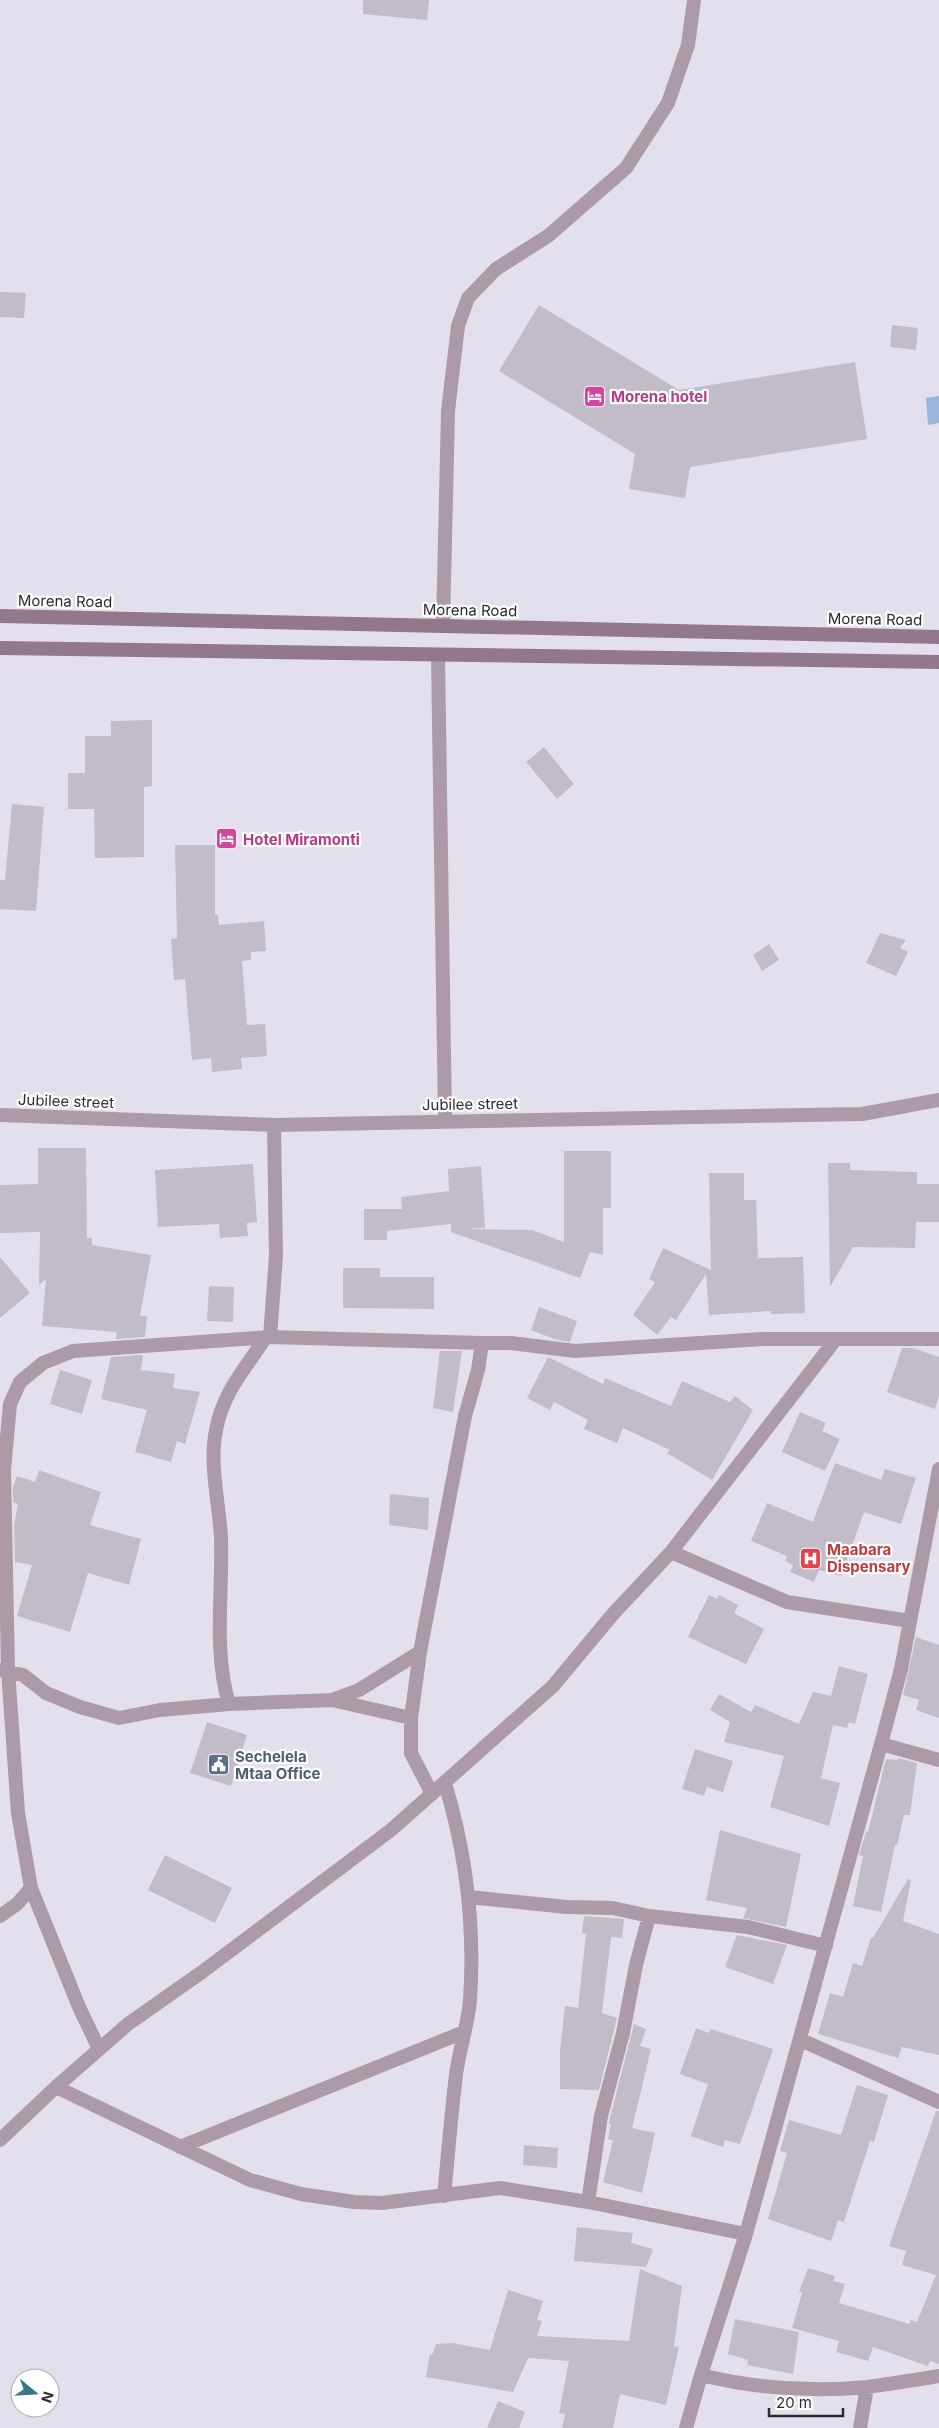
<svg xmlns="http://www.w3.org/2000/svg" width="939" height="2428" font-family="Inter,sans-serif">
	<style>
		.water { fill: #99b5da }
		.building { fill: #c1bcc8 }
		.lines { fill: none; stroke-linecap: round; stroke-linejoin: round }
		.minor { stroke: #ac9aa7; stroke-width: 14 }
		.secondary { stroke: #91788a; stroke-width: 14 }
		.labels { text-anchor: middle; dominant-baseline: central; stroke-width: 4.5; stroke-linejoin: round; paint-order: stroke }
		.hotel-label { font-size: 15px; font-weight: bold; fill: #b23c85; stroke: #fff; text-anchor: start }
		.street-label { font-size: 15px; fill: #2c2a2f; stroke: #fff }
		.health-label { font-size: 15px; font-weight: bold; fill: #be3a42; stroke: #fff; text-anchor: start }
		.service-label { font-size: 15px; font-weight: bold; fill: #4e5e75; stroke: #fff; text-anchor: start }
	</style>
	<rect width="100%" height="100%" fill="#e4dfec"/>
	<path class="water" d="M 939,396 L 939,423 L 928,425 L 926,398 Z"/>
	<path class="building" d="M 363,0 L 429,0 L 427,20 L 363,14 Z
		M 0,292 L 26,293 L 24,318 L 0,317 Z
		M 539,305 L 679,390 L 855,362 L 867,439 L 690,467 L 685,498 L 629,489 L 635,454 L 499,371 Z
		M 892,325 L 918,328 L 916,350 L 890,347 Z
		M 152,720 L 152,786 L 144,787 L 144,857 L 95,858 L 94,809 L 68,809 L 68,773 L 85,773 L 85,736 L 111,736 L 111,721 Z
		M 544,747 L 574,784 L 557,799 L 526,762 Z
		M 12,804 L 44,807 L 36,911 L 0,909 L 0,880 L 5,880 Z
		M 175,845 L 215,845 L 215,915 L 218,915 L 219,925 L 264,921 L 266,951 L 251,952 L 251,960 L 242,961 L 247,1025 L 265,1024 L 267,1056 L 241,1058 L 242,1069 L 212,1072 L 211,1058 L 192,1060 L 185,979 L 174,980 L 171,939 L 177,938 Z
		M 880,933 L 906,940 L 900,948 L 908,952 L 896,976 L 866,963 Z
		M 769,944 L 779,960 L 762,971 L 753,955 Z
		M 38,1148 L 86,1148 L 87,1238 L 92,1238 L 92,1245 L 151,1255 L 140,1316 L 147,1316 L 145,1337 L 116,1339 L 117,1332 L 42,1326 L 46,1279 L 39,1285 L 40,1232 L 0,1233 L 0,1185 L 38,1184 Z
		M 564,1151 L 611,1151 L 611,1208 L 603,1208 L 603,1255 L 590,1252 L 580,1278 L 451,1232 L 451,1224 L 387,1231 L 387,1240 L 364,1240 L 364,1209 L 402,1209 L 401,1197 L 449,1191 L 448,1169 L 481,1166 L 485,1228 L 465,1229 L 532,1230 L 564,1242 Z
		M 828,1163 L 850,1163 L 850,1170 L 917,1172 L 917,1184 L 939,1184 L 939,1222 L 916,1222 L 915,1248 L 853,1247 L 830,1287 Z
		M 253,1164 L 257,1222 L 247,1223 L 248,1236 L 220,1238 L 219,1224 L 158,1227 L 155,1170 Z
		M 709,1173 L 744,1173 L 744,1200 L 756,1200 L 758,1258 L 803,1257 L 805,1313 L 771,1314 L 771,1311 L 709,1315 L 706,1274 L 676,1320 L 671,1317 L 657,1335 L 633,1315 L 655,1282 L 649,1279 L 663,1248 L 711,1270 Z
		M 0,1257 L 30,1293 L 0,1318 Z
		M 343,1268 L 380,1268 L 380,1277 L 434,1277 L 434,1309 L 343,1308 Z
		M 209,1286 L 234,1287 L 233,1322 L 207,1321 Z
		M 539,1307 L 577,1321 L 570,1342 L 557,1340 L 531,1330 Z
		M 902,1348 L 913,1348 L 939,1357 L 939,1396 L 935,1409 L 887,1392 Z
		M 440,1351 L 462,1351 L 453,1412 L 433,1408 Z
		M 143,1355 L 141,1370 L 175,1374 L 173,1388 L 200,1392 L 185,1444 L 177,1441 L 171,1462 L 135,1452 L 147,1410 L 101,1399 L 111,1357 Z
		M 548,1357 L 603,1384 L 605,1378 L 671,1406 L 682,1381 L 730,1402 L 735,1396 L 753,1410 L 712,1480 L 667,1453 L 670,1450 L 623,1428 L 617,1443 L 584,1429 L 588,1420 L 554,1402 L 550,1410 L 527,1398 Z
		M 60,1370 L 92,1380 L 82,1414 L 50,1404 Z
		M 800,1412 L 826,1423 L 822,1431 L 840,1439 L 825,1471 L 782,1452 Z
		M 835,1463 L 881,1480 L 885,1469 L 916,1478 L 901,1524 L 864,1512 L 841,1576 L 819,1570 L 814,1582 L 790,1572 L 793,1565 L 785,1561 L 787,1556 L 751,1541 L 767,1503 L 813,1522 Z
		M 39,1470 L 101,1492 L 90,1525 L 141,1539 L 129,1585 L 88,1573 L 70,1632 L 17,1616 L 32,1565 L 15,1562 L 14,1525 L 18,1504 L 13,1502 L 13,1487 L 17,1476 L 35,1482 Z
		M 390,1494 L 429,1498 L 428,1530 L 389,1525 Z
		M 709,1595 L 717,1599 L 719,1595 L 738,1605 L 734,1613 L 764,1629 L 746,1664 L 688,1637 Z
		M 916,1637 L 939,1645 L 939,1718 L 916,1710 L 919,1700 L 903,1695 Z
		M 839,1666 L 868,1674 L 855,1724 L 849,1722 L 847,1728 L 833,1725 L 821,1778 L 840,1783 L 829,1826 L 770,1807 L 784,1756 L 724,1742 L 730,1722 L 710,1710 L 719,1694 L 751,1712 L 755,1705 L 799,1724 L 813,1692 L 831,1696 Z
		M 207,1722 L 247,1735 L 231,1786 L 190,1773 Z
		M 695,1749 L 733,1761 L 723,1792 L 707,1787 L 704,1796 L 682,1789 Z
		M 898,1758 L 917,1763 L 910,1815 L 904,1815 L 897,1845 L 895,1845 L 881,1912 L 853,1906 L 863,1856 L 859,1855 L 866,1832 L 868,1832 L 886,1759 L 898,1760 Z
		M 720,1830 L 801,1854 L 786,1927 L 743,1918 L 747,1908 L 706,1900 Z
		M 165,1855 L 232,1888 L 215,1923 L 148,1890 Z
		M 908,1879 L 911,1880 L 903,1921 L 939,1934 L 939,2055 L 902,2047 L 898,2058 L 818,2034 L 830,1993 L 843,1997 L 853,1963 L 862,1966 L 871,1937 L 873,1938 Z
		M 584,1916 L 624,1919 L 622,1938 L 611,1937 L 602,2013 L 617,2018 L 599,2090 L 560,2089 L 560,2050 L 565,2006 L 578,2008 L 586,1934 L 582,1933 Z
		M 737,1935 L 787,1945 L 773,1984 L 725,1967 Z
		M 634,2024 L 646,2029 L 640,2046 L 651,2049 L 632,2128 L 655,2133 L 642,2193 L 603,2182 L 613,2140 L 608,2139 L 611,2124 L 609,2124 L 610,2118 Z
		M 696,2028 L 709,2033 L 711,2029 L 773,2049 L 740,2144 L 725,2140 L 723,2147 L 691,2136 L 708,2084 L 680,2074 Z
		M 857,2085 L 888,2095 L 874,2142 L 870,2141 L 844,2222 L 838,2220 L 831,2241 L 768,2219 L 787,2153 L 780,2151 L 789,2120 L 841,2135 Z
		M 936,2111 L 939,2111 L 939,2364 L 930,2361 L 928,2366 L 873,2347 L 868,2361 L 836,2352 L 839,2341 L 792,2328 L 802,2293 L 799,2292 L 808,2268 L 835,2276 L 833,2281 L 845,2284 L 839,2303 L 909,2324 L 911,2320 L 917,2322 L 936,2275 L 902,2265 L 906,2251 L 889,2246 Z
		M 524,2145 L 558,2148 L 557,2168 L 523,2165 Z
		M 577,2227 L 633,2233 L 631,2243 L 653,2249 L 646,2267 L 574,2261 Z
		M 640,2269 L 682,2286 L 674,2346 L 679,2347 L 666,2405 L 620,2394 L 613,2428 L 562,2428 L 565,2414 L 559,2413 L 569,2361 L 528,2358 L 513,2392 L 426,2377 L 430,2354 L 432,2355 L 436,2344 L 452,2343 L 490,2350 L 508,2290 L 543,2301 L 537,2320 L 542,2321 L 537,2336 L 629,2341 Z
		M 735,2319 L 799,2332 L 793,2374 L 747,2365 L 748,2360 L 728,2354 Z
		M 498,2401 L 525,2412 L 519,2428 L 487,2428 Z"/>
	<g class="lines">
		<path class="minor" d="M 443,626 L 448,411 L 458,326 L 468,298 L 496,269 L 548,236 L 626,168 L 668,103 L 688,45 L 694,0
			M 438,655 L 445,1121
			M 0,1115 L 274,1125 L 862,1114 L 939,1100
			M 270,1337 L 482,1343
			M 671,1552 L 787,1602 L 910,1621
			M 420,1652 L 411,1718 L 411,1753 L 432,1794
			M 0,1670 L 23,1675 L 46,1693 L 80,1707 L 119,1718 L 160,1710 L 229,1704 L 332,1700 L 359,1690 L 420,1652 L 465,1416 L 478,1370 L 482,1343 L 511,1343 L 575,1351 L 763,1339 L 939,1339
			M 332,1700 L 411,1718
			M 229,1704 C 213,1651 223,1591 221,1537 C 219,1502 209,1465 216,1430 C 223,1392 245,1369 266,1337
			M 881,1744 L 939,1760
			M 469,1897 L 567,1907 L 613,1908 L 649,1916 L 748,1927 L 826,1946
			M 0,1916 L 17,1904 L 31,1888
			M 801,2040 L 939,2102
			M 99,2049 L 79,2007 L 31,1888 L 18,1813 L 8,1670 L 4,1470 L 10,1404 L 20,1382 L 43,1363 L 73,1351 L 270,1337 L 276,1256 L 274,1125
			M 56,2087 L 250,2180 L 301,2194 L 354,2202 L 382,2203 L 500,2188 L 588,2202 L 746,2234
			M 0,2140 L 56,2087 L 128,2024 L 202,1972 L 391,1830 L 553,1686 L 613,1614 L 671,1552 L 836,1339
			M 180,2147 L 464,2032
			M 444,2196 C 448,2156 451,2115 456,2075 C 459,2050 468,2025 470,2000 C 475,1927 466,1853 445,1783
			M 588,2202 L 601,2116 L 623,2033 L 636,1965 L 649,1916
			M 701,2375 C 754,2388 813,2392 867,2387 C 891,2384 915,2380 939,2376
			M 686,2428 L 701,2375 L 746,2234 L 881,1744 L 901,1669 L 939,1469
			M 860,2428 L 867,2387"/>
		<path class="secondary" d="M 0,616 L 939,637
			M 0,648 L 939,662"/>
	</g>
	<defs>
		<symbol id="hotel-square" viewBox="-11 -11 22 22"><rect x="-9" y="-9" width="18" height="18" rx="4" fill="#d1479c" stroke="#fff"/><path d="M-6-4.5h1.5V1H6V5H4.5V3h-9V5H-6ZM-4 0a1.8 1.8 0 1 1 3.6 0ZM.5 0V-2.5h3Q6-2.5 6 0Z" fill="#fff"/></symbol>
		<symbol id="hospital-square" viewBox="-11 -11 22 22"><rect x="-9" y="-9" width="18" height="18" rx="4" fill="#e0444e" stroke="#fff"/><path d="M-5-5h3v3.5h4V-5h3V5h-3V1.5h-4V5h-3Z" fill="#fff"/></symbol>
		<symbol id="civic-square" viewBox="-11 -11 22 22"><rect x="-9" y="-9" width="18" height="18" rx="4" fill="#5c6f8a" stroke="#fff"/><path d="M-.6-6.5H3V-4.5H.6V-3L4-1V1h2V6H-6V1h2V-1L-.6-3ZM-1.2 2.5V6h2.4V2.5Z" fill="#fff"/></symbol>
	</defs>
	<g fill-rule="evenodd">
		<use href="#hotel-square" x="582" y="384" width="25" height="25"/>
		<use href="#hotel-square" x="214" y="826" width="25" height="25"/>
		<use href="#hospital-square" x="798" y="1546" width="25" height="25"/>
		<use href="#civic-square" x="206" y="1752" width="25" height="25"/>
	</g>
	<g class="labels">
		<g class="hotel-label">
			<text x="611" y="396">Morena hotel</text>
			<text x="243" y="839">Hotel Miramonti</text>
		</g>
		<g class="street-label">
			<text transform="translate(65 601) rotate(1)">Morena Road</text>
			<text transform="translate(470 610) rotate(1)">Morena Road</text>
			<text transform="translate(875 619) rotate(1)">Morena Road</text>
			<text transform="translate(66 1101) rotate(2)">Jubilee street</text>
			<text transform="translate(470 1104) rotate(-1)">Jubilee street</text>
		</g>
		<g class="health-label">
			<text x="827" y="1549">Maabara<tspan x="827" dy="17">Dispensary</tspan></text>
		</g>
		<g class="service-label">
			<text x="235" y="1756">Sechelela<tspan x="235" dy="17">Mtaa Office</tspan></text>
		</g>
	</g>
	<g transform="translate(35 2393) rotate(108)"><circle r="24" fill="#ffffff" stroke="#abaaac"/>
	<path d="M0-4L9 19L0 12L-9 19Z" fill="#347987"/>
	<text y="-8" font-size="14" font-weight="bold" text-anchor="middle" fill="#2c2a2f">N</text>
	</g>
	<path d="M769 2408v8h74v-8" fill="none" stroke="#2c2a2f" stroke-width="2.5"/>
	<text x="776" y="2408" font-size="15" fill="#2c2a2f" stroke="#ffffff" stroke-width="4" paint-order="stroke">20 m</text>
</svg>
